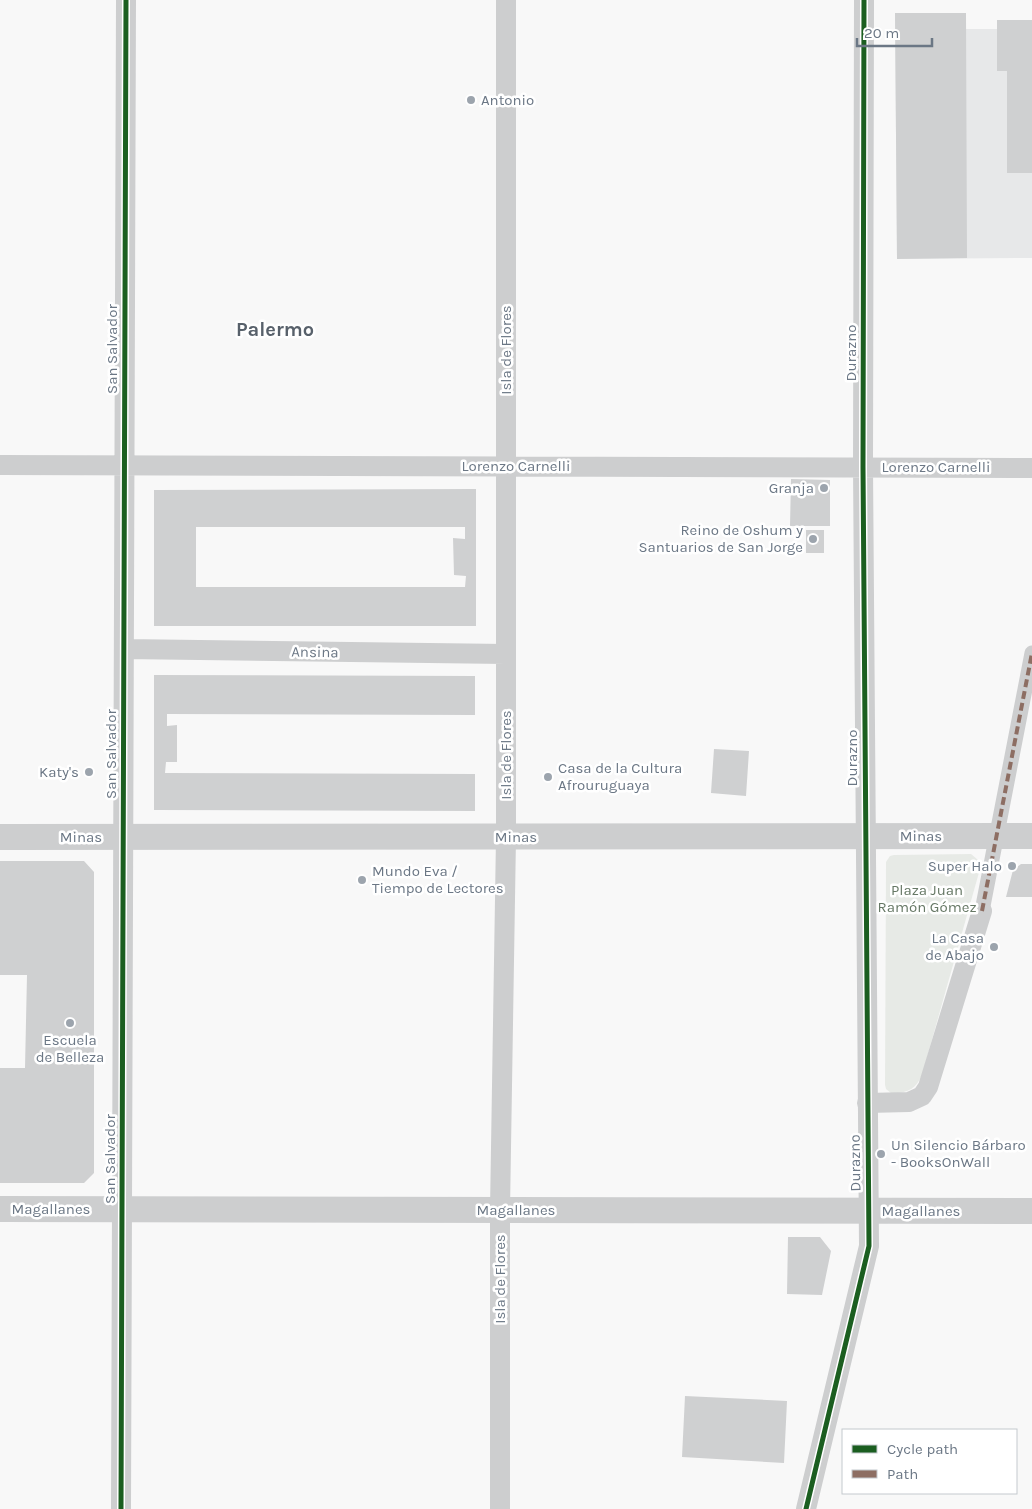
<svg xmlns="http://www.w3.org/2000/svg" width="1032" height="1509" font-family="Karla,sans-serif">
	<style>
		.built { fill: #e7e8e9 }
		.green { fill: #e7eae6 }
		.building { fill: #cfd0d1; fill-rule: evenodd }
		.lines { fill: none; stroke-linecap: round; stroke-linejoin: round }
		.pedestrian { stroke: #cdcecf; stroke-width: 15 }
		.minor { stroke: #cdcecf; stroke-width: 20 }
		.tertiary { stroke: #cdcecf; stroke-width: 26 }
		.quiet { stroke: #8d6e63; stroke-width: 4; stroke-dasharray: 8 4; stroke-linecap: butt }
		.cycleway-casing { stroke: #fff; stroke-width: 8 }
		.cycleway { stroke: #1b5e20; stroke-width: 5 }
		.poi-dot { fill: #9ca4ad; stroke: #fff; stroke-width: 2 }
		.labels { text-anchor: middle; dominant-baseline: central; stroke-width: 5; stroke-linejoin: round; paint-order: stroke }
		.poi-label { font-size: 15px; fill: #6b7785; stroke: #fff; text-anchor: end }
		.street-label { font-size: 15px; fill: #6b7785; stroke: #fff }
		.park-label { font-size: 15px; fill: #667865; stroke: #fff }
		.district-label { font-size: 20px; font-weight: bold; fill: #58616b; stroke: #fff }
	</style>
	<rect width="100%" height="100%" fill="#f8f8f8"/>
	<path class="built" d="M 895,13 L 966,13 L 966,29 L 997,29 L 997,20 L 1032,20 L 1032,258 L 897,259 Z"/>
	<path class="green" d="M 971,854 L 978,860 L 980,869 L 922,1075 C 916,1089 906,1094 891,1093 L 886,1089 L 885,1085 L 886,862 L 890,856 L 894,855 Z"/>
	<path class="building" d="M 895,13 L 966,13 L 967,258 L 897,259 Z
		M 997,20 L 1032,20 L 1032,173 L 1007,173 L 1007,71 L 997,71 Z
		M 791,479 L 830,480 L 830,526 L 790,526 Z
		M 476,489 L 476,626 L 154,626 L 154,490 ZM 196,527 L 465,527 L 465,539 L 453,538 L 454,575 L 466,576 L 465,587 L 196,587 Z
		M 806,530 L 824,530 L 824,553 L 806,553 Z
		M 154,675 L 475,676 L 475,715 L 167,714 L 167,726 L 177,725 L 177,762 L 166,762 L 165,773 L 475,774 L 475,811 L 154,810 Z
		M 714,749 L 749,751 L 746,796 L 711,793 Z
		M 0,861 L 84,861 L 94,872 L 94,1173 L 84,1183 L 0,1183 L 0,1068 L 25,1068 L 27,975 L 0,975 Z
		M 1021,864 L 1032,864 L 1032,897 L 1006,897 L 1013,870 Z
		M 788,1237 L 820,1237 L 831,1251 L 822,1295 L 787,1294 Z
		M 685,1396 L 787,1401 L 784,1463 L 682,1457 Z"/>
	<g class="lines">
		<path class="pedestrian" d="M 982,911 L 1032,653"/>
		<path class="minor" d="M 0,465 L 1032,468
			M 124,649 L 506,654
			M 867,1103 L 909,1102 L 922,1096 L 928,1087 L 982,911
			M 121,1509 L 126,0
			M 500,1509 L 500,1210 L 506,837 L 506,0
			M 806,1509 L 869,1246 L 863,467 L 864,0"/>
		<path class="tertiary" d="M 0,837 L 1032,836
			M 0,1209 L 1032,1211"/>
		<path class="quiet" d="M 982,911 L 1032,653"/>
		<defs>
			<path id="cycleway" d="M 121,1509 L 126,0
				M 806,1509 L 869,1246 L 863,467 L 864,0"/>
		</defs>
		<use href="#cycleway" class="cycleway-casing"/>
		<use href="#cycleway" class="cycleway"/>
	</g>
	<g class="poi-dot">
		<circle cx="471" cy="100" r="5"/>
		<circle cx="824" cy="488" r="5"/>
		<circle cx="813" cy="539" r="5"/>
		<circle cx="89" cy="772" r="5"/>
		<circle cx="548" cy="777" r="5"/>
		<circle cx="1012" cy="866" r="5"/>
		<circle cx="362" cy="880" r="5"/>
		<circle cx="994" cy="947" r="5"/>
		<circle cx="70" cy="1023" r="5"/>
		<circle cx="881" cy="1154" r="5"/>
	</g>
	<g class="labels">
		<g class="poi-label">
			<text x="481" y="100" text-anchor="start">Antonio</text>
			<text x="814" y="488">Granja</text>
			<text x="803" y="530">Reino de Oshum y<tspan x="803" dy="17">Santuarios de San Jorge</tspan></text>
			<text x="558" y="768" text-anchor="start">Casa de la Cultura<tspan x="558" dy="17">Afrouruguaya</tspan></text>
			<text x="79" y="772">Katy's</text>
			<text x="1002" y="866">Super Halo</text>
			<text x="372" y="871" text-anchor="start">Mundo Eva /<tspan x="372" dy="17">Tiempo de Lectores</tspan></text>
			<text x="984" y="938">La Casa<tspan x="984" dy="17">de Abajo</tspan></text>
			<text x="70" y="1040" text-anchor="middle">Escuela<tspan x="70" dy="17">de Belleza</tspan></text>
			<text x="891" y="1145" text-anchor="start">Un Silencio Bárbaro<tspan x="891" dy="17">- BooksOnWall</tspan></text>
		</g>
		<g class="street-label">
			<text transform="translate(112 349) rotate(-90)">San Salvador</text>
			<text transform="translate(506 350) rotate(-90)">Isla de Flores</text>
			<text transform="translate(851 353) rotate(-90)">Durazno</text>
			<text x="516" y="466">Lorenzo Carnelli</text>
			<text x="936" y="467">Lorenzo Carnelli</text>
			<text transform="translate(315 652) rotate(1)">Ansina</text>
			<text transform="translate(111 754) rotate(-90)">San Salvador</text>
			<text transform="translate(506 755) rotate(-90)">Isla de Flores</text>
			<text transform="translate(852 758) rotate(-90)">Durazno</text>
			<text x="921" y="836">Minas</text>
			<text x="81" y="837">Minas</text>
			<text x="516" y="837">Minas</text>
			<text transform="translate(110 1159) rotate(-90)">San Salvador</text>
			<text transform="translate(855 1163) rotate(-91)">Durazno</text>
			<text x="51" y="1209">Magallanes</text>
			<text x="516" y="1210">Magallanes</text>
			<text x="921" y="1211">Magallanes</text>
			<text transform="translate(500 1279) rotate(-90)">Isla de Flores</text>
		</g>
		<g class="park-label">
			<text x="927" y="890">Plaza Juan<tspan x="927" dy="17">Ramón Gómez</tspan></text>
		</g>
		<g class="district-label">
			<text x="275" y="329">Palermo</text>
		</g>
	</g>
	<rect x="842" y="1429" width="175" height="65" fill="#ffffff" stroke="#c4c9ce"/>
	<rect x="852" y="1445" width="25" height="8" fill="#1b5e20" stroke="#c4c9ce"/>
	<text x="887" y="1454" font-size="15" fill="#6b7785">Cycle path</text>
	<rect x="852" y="1470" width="25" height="8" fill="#8d6e63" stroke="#c4c9ce"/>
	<text x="887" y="1479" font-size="15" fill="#6b7785">Path</text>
	<path d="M857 38v8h75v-8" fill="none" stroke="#6b7785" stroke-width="2.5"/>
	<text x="864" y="38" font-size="15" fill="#6b7785" stroke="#ffffff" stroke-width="4" paint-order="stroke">20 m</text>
</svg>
